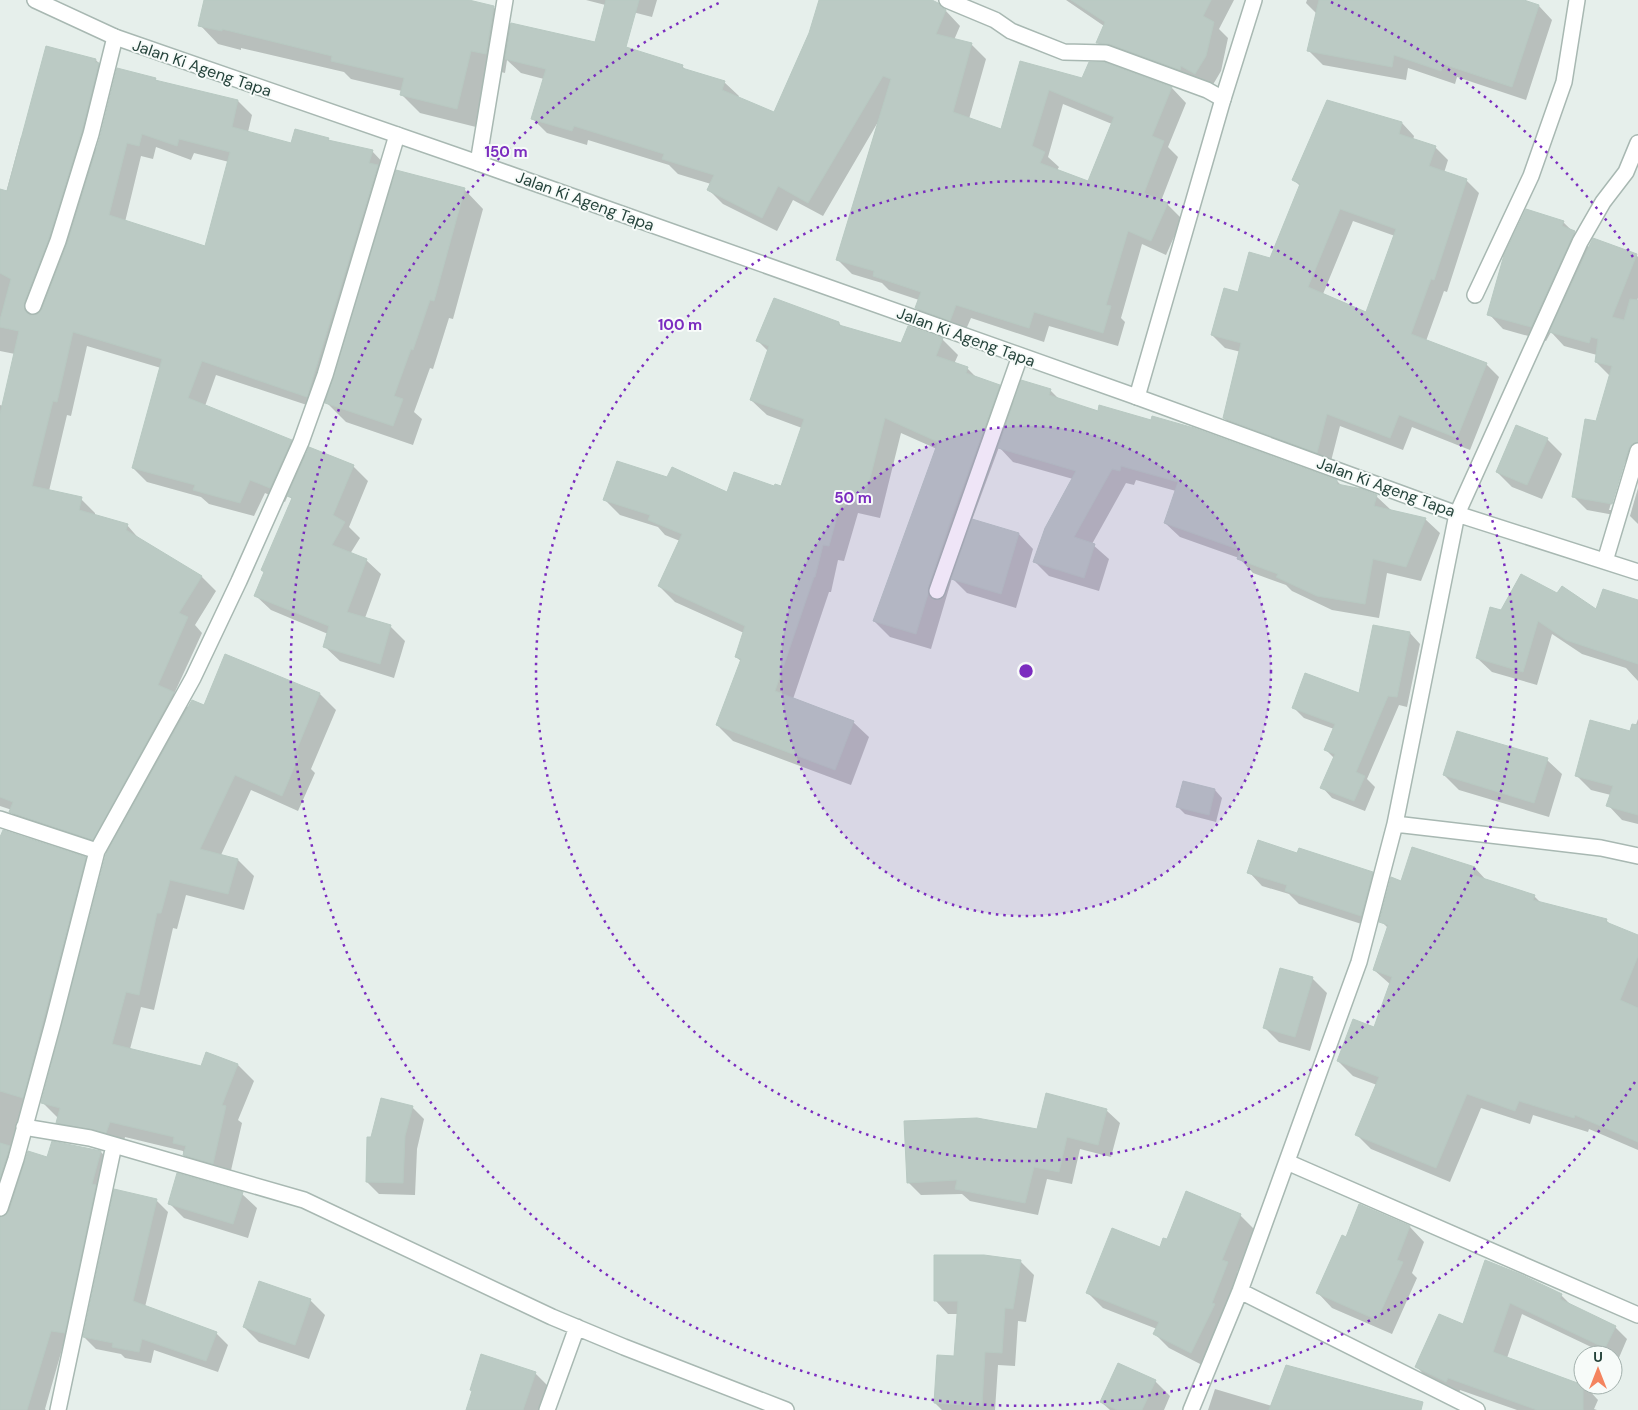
<svg xmlns="http://www.w3.org/2000/svg" width="1638" height="1410" font-family="'DM Sans',sans-serif">
	<style>
		.shadow { fill: #0003; fill-rule: evenodd }
		.building { fill: #bbcac4; stroke: #b8c9c2; fill-rule: evenodd }
		.lines { fill: none; stroke-linecap: round; stroke-linejoin: round }
		.minor-casing { stroke: #a8b8b2; stroke-width: 18 }
		.tertiary-casing { stroke: #a8b8b2; stroke-width: 18 }
		.minor { stroke: #fff; stroke-width: 15 }
		.tertiary { stroke: #fff; stroke-width: 15 }
		.ring { fill: none; stroke: #7b2cbf; stroke-width: 2.5; stroke-dasharray: 2.5 5 }
		.labels { text-anchor: middle; dominant-baseline: central; stroke-width: 4; stroke-linejoin: round; paint-order: stroke }
		.street-label { font-size: 16px; fill: #24423a; stroke: #f7fbf9 }
		.centre { fill: #7b2cbf; stroke: #f7fbf9; stroke-width: 2.5 }
		.ring-label { font-size: 15px; text-anchor: middle; font-weight: bold; fill: #7b2cbf; stroke: #f7fbf9; stroke-width: 4; stroke-linejoin: round; paint-order: stroke }
	</style>
	<rect width="100%" height="100%" fill="#e6efeb"/>
	<path class="shadow" d="M 206,0 L 463,0 L 493,7 L 512,25 L 682,66 L 688,72 L 724,82 L 739,96 L 738,98 L 775,113 L 810,33 L 820,0 L 929,0 L 946,11 L 960,26 L 954,40 L 971,44 L 986,59 L 969,119 L 1002,131 L 1021,63 L 1083,79 L 1104,64 L 1172,88 L 1186,103 L 1168,147 L 1178,157 L 1161,201 L 1167,204 L 1182,219 L 1166,255 L 1142,244 L 1121,318 L 1125,322 L 1118,346 L 1049,326 L 1044,342 L 971,318 L 964,334 L 931,322 L 916,308 L 919,300 L 889,290 L 882,283 L 852,274 L 837,259 L 878,122 L 823,216 L 793,200 L 777,231 L 723,204 L 708,189 L 711,184 L 678,174 L 669,165 L 588,140 L 587,145 L 547,133 L 533,119 L 544,79 L 521,73 L 507,60 L 505,73 L 490,69 L 476,127 L 420,113 L 401,94 L 402,91 L 351,79 L 344,72 L 241,48 L 241,50 L 218,44 L 200,25 ZM 1063,104 L 1112,124 L 1089,182 L 1057,170 L 1059,167 L 1048,157 Z
		M 586,0 L 657,0 L 652,17 Z
		M 1066,0 L 1234,0 L 1219,29 L 1228,38 L 1221,71 L 1211,88 L 1113,58 L 1098,43 L 1104,26 Z
		M 1307,0 L 1521,0 L 1539,6 L 1552,20 L 1526,100 L 1457,77 L 1455,84 L 1408,68 L 1406,80 L 1323,65 L 1309,51 L 1317,14 L 1306,3 Z
		M 47,48 L 96,60 L 113,79 L 95,149 L 97,150 L 155,79 L 159,82 L 238,101 L 252,115 L 248,132 L 292,144 L 328,139 L 330,141 L 372,151 L 386,166 L 384,173 L 394,183 L 464,189 L 483,209 L 453,319 L 449,318 L 433,369 L 430,368 L 414,412 L 422,419 L 413,445 L 346,422 L 325,401 L 322,410 L 216,375 L 205,406 L 291,441 L 306,456 L 353,466 L 368,481 L 349,527 L 360,538 L 350,554 L 366,560 L 381,574 L 365,618 L 390,626 L 405,641 L 394,678 L 340,661 L 325,647 L 328,634 L 271,610 L 256,596 L 292,499 L 288,495 L 285,502 L 265,493 L 254,516 L 209,504 L 201,497 L 147,482 L 133,468 L 161,368 L 87,346 L 71,416 L 67,415 L 49,491 L 81,499 L 95,513 L 95,516 L 127,525 L 141,541 L 202,577 L 216,591 L 195,625 L 202,633 L 174,694 L 189,708 L 205,707 L 226,656 L 320,694 L 336,710 L 311,769 L 315,773 L 298,811 L 251,790 L 221,855 L 238,860 L 254,876 L 244,910 L 186,895 L 177,929 L 173,928 L 154,1010 L 141,1007 L 130,1049 L 202,1067 L 238,1065 L 254,1081 L 238,1120 L 242,1123 L 229,1179 L 200,1171 L 184,1155 L 183,1151 L 125,1137 L 122,1148 L 74,1139 L 58,1123 L 59,1119 L 42,1102 L 108,854 L 25,826 L 11,812 L 12,810 L 0,806 L 0,405 L 3,406 L 15,354 L 0,351 L 0,215 L 21,137 L 24,138 ZM 156,147 L 191,160 L 194,153 L 229,162 L 206,248 L 125,222 L 141,156 L 153,159 Z
		M 1402,123 L 1414,136 L 1413,140 L 1435,147 L 1448,160 L 1444,173 L 1466,180 L 1479,193 L 1447,292 L 1444,291 L 1426,341 L 1486,364 L 1499,377 L 1470,450 L 1412,427 L 1403,450 L 1340,426 L 1330,465 L 1237,431 L 1224,418 L 1241,352 L 1225,348 L 1212,335 L 1239,293 L 1270,259 L 1300,186 L 1294,180 ZM 1353,221 L 1395,236 L 1367,313 L 1323,294 Z
		M 1563,222 L 1590,248 L 1636,255 L 1638,257 L 1638,298 L 1629,322 L 1638,324 L 1638,381 L 1609,375 L 1596,362 L 1597,355 L 1564,346 L 1551,332 L 1546,341 L 1503,329 L 1489,314 Z
		M 839,323 L 842,327 L 901,345 L 942,339 L 958,355 L 954,364 L 967,368 L 977,378 L 999,386 L 1015,402 L 1050,390 L 1060,400 L 1337,481 L 1342,486 L 1376,496 L 1391,510 L 1425,519 L 1440,533 L 1421,581 L 1387,573 L 1379,618 L 1332,610 L 1292,591 L 1286,585 L 1253,573 L 1239,558 L 1180,537 L 1165,523 L 1176,491 L 1136,480 L 1134,485 L 1126,483 L 1092,544 L 1109,559 L 1099,591 L 1049,576 L 1035,562 L 1073,479 L 1013,462 L 999,447 L 972,520 L 1019,534 L 1033,549 L 1016,608 L 967,593 L 952,578 L 931,649 L 890,637 L 874,621 L 937,449 L 901,433 L 880,518 L 858,513 L 844,561 L 838,560 L 831,592 L 829,592 L 793,699 L 853,722 L 869,737 L 851,785 L 733,741 L 717,725 L 742,662 L 736,657 L 744,633 L 675,602 L 659,586 L 680,541 L 665,535 L 658,527 L 620,515 L 605,500 L 668,479 L 728,493 L 782,487 L 802,428 L 767,415 L 751,400 L 768,351 L 758,341 Z
		M 1547,439 L 1562,454 L 1542,499 L 1512,487 L 1497,472 Z
		M 1632,441 L 1627,458 L 1635,466 L 1625,517 L 1587,510 L 1574,497 ZM 1624,460 L 1626,462 L 1612,510 L 1609,510 Z
		M 1638,488 L 1638,524 L 1630,516 Z
		M 1557,595 L 1597,611 L 1638,607 L 1638,681 L 1626,668 L 1582,654 L 1552,634 L 1537,685 L 1492,672 L 1477,658 L 1502,612 Z
		M 1410,633 L 1420,644 L 1407,707 L 1399,705 L 1367,779 L 1375,787 L 1365,811 L 1332,798 L 1322,787 L 1334,758 L 1326,750 L 1334,729 L 1304,718 L 1294,708 L 1360,695 Z
		M 1638,719 L 1638,824 L 1622,820 L 1608,805 L 1611,795 L 1591,790 L 1576,775 L 1633,733 Z
		M 1547,760 L 1562,774 L 1549,817 L 1459,790 L 1444,775 Z
		M 1184,783 L 1215,790 L 1222,798 L 1216,822 L 1185,814 L 1178,807 Z
		M 0,839 L 85,858 L 99,872 L 37,1111 L 26,1108 L 13,1151 L 25,1163 L 48,1159 L 53,1143 L 101,1152 L 114,1166 L 45,1409 L 46,1410 L 0,1410 L 0,1247 L 10,1214 L 8,1212 L 5,1221 L 0,1220 Z
		M 1298,854 L 1372,873 L 1385,886 L 1374,928 L 1299,904 L 1289,894 L 1262,886 L 1249,872 Z
		M 1475,868 L 1487,881 L 1534,896 L 1542,904 L 1606,920 L 1612,926 L 1638,936 L 1638,1150 L 1589,1129 L 1588,1132 L 1533,1115 L 1530,1124 L 1481,1108 L 1450,1182 L 1371,1149 L 1357,1135 L 1377,1085 L 1353,1076 L 1338,1061 L 1375,1029 L 1391,985 L 1374,970 L 1388,928 L 1381,921 L 1402,882 Z
		M 1312,978 L 1327,993 L 1310,1051 L 1279,1042 L 1264,1027 Z
		M 412,1107 L 424,1119 L 417,1149 L 415,1195 L 379,1194 L 367,1182 Z
		M 1106,1110 L 1120,1123 L 1111,1157 L 1080,1149 L 1072,1184 L 1047,1179 L 1038,1215 L 970,1201 L 962,1194 L 921,1195 L 908,1182 L 1038,1131 Z
		M 242,1194 L 257,1208 L 248,1238 L 184,1218 L 169,1203 Z
		M 156,1200 L 168,1212 L 145,1307 L 216,1333 L 228,1345 L 218,1372 L 154,1350 L 151,1363 L 125,1358 L 121,1354 L 96,1349 L 84,1337 Z
		M 1240,1215 L 1255,1230 L 1237,1273 L 1242,1278 L 1206,1367 L 1169,1348 L 1155,1334 L 1157,1329 L 1103,1308 L 1088,1293 L 1161,1249 L 1168,1241 Z
		M 1410,1227 L 1424,1242 L 1412,1273 L 1417,1278 L 1392,1334 L 1332,1308 L 1318,1293 L 1347,1239 Z
		M 1020,1261 L 1034,1275 L 1026,1322 L 1018,1321 L 1015,1366 L 998,1365 L 995,1410 L 942,1410 L 935,1403 L 956,1358 L 958,1314 L 948,1314 L 935,1300 Z
		M 1486,1261 L 1561,1295 L 1573,1307 L 1615,1327 L 1627,1339 L 1618,1360 L 1613,1357 L 1613,1355 L 1608,1355 L 1522,1314 L 1507,1358 L 1586,1387 L 1598,1400 L 1594,1409 L 1597,1410 L 1517,1410 L 1460,1390 L 1459,1393 L 1429,1380 L 1417,1367 L 1464,1326 Z
		M 310,1300 L 325,1315 L 309,1359 L 259,1342 L 244,1327 Z
		M 535,1373 L 550,1388 L 542,1410 L 468,1410 L 473,1392 Z
		M 1155,1381 L 1170,1396 L 1164,1410 L 1110,1410 L 1101,1402 Z
		M 1215,1389 L 1272,1406 L 1393,1410 L 1208,1410 Z"/>
	<path class="building" d="M 204,0 L 469,0 L 494,6 L 486,54 L 471,51 L 457,109 L 400,95 L 404,78 L 331,61 L 332,56 L 222,29 L 222,31 L 198,26 Z
		M 606,0 L 639,0 L 626,47 L 683,65 L 682,68 L 725,81 L 722,90 L 774,112 L 809,33 L 819,0 L 932,0 L 938,3 L 940,6 L 946,10 L 936,34 L 972,43 L 953,112 L 1001,129 L 1020,61 L 1082,78 L 1089,62 L 1104,62 L 1172,87 L 1152,136 L 1164,141 L 1144,193 L 1168,203 L 1151,241 L 1128,231 L 1106,305 L 1111,306 L 1103,333 L 1034,312 L 1029,328 L 956,305 L 950,321 L 915,308 L 921,292 L 873,276 L 874,271 L 836,260 L 891,79 L 883,76 L 808,203 L 778,186 L 762,218 L 707,190 L 714,175 L 662,159 L 664,154 L 574,126 L 572,131 L 531,119 L 546,69 L 505,59 L 511,23 L 595,42 ZM 1049,90 L 1114,117 L 1088,181 L 1040,163 L 1045,152 L 1032,146 Z
		M 1071,0 L 1211,0 L 1203,16 L 1214,22 L 1206,56 L 1195,74 L 1181,66 L 1180,70 L 1109,44 L 1096,43 L 1105,22 Z
		M 1319,0 L 1524,0 L 1539,5 L 1512,87 L 1443,64 L 1441,71 L 1394,55 L 1392,67 L 1307,51 Z
		M 46,46 L 96,59 L 95,62 L 99,63 L 82,131 L 49,238 L 24,303 L 25,311 L 30,315 L 38,314 L 42,309 L 67,244 L 100,137 L 117,68 L 156,78 L 155,80 L 238,100 L 232,127 L 291,143 L 295,129 L 329,138 L 328,140 L 373,150 L 369,163 L 378,165 L 307,397 L 202,361 L 188,398 L 292,440 L 270,488 L 250,480 L 240,503 L 193,490 L 195,485 L 132,468 L 162,359 L 73,332 L 57,402 L 53,401 L 32,486 L 82,497 L 79,510 L 128,524 L 126,530 L 202,576 L 179,613 L 188,617 L 158,685 L 174,692 L 93,840 L 9,812 L 13,802 L 0,797 L 0,414 L 19,331 L 0,327 L 0,320 L 11,279 L 0,273 L 0,189 L 7,191 ZM 142,134 L 177,146 L 179,139 L 230,152 L 205,246 L 109,215 L 127,143 L 139,146 Z
		M 1327,100 L 1402,122 L 1399,134 L 1436,146 L 1429,166 L 1467,179 L 1434,280 L 1431,279 L 1411,334 L 1487,363 L 1457,438 L 1399,415 L 1390,438 L 1327,414 L 1317,453 L 1223,418 L 1241,343 L 1211,335 L 1224,288 L 1238,292 L 1249,252 L 1270,258 L 1300,184 L 1292,180 ZM 1340,209 L 1396,229 L 1366,312 L 1308,287 Z
		M 396,170 L 465,188 L 434,301 L 430,300 L 413,350 L 411,349 L 394,396 L 403,399 L 393,426 L 325,403 Z
		M 1526,209 L 1564,221 L 1562,226 L 1575,231 L 1531,327 L 1487,315 L 1504,255 Z
		M 1593,238 L 1637,254 L 1612,317 L 1624,320 L 1630,299 L 1638,300 L 1638,442 L 1632,444 L 1629,448 L 1612,504 L 1572,497 L 1585,419 L 1596,421 L 1612,366 L 1595,362 L 1598,339 L 1591,337 L 1589,343 L 1549,332 Z
		M 774,298 L 839,322 L 839,325 L 901,343 L 908,326 L 943,338 L 936,356 L 968,367 L 966,373 L 1000,385 L 953,514 L 928,588 L 928,594 L 916,634 L 873,621 L 938,442 L 885,418 L 864,503 L 842,498 L 829,546 L 823,545 L 815,577 L 814,577 L 775,691 L 854,721 L 835,770 L 716,725 L 741,659 L 735,657 L 745,626 L 658,586 L 682,534 L 648,520 L 650,515 L 603,500 L 617,461 L 667,477 L 672,467 L 727,492 L 734,472 L 774,486 L 775,484 L 781,486 L 804,419 L 750,400 L 769,346 L 756,341 Z
		M 1021,380 L 1051,389 L 1049,395 L 1098,411 L 1099,405 L 1151,420 L 1152,416 L 1194,428 L 1337,480 L 1337,484 L 1362,489 L 1377,495 L 1374,506 L 1426,518 L 1406,567 L 1373,559 L 1365,604 L 1317,596 L 1276,577 L 1278,574 L 1237,559 L 1240,550 L 1164,523 L 1178,482 L 1121,466 L 1120,471 L 1112,469 L 1074,537 L 1095,544 L 1084,578 L 1033,562 L 1045,528 L 1076,471 L 998,448 Z
		M 1516,425 L 1548,438 L 1527,485 L 1496,472 Z
		M 309,447 L 354,465 L 333,515 L 345,522 L 332,545 L 367,559 L 347,612 L 391,625 L 380,664 L 323,647 L 329,626 L 254,596 L 264,572 L 261,570 L 292,498 L 287,496 Z
		M 972,519 L 1019,533 L 1001,594 L 951,579 Z
		M 1521,574 L 1557,593 L 1562,586 L 1596,609 L 1603,589 L 1638,600 L 1638,664 L 1566,640 L 1538,621 L 1523,672 L 1476,658 L 1490,607 L 1501,610 Z
		M 1373,625 L 1410,632 L 1397,697 L 1388,696 L 1356,772 L 1365,776 L 1354,801 L 1320,788 L 1335,754 L 1324,750 L 1335,724 L 1292,708 L 1305,673 L 1359,693 Z
		M 225,654 L 320,693 L 295,754 L 299,756 L 282,796 L 235,775 L 200,849 L 238,859 L 228,894 L 170,880 L 161,913 L 157,913 L 139,995 L 126,992 L 112,1044 L 201,1066 L 206,1052 L 238,1064 L 222,1105 L 226,1106 L 213,1164 L 183,1155 L 186,1146 L 173,1143 L 174,1137 L 110,1122 L 106,1133 L 56,1123 L 60,1108 L 41,1103 L 106,854 L 192,700 L 204,705 Z
		M 1590,720 L 1630,731 L 1632,724 L 1638,725 L 1638,815 L 1606,806 L 1613,786 L 1575,776 Z
		M 1457,731 L 1548,758 L 1534,803 L 1443,775 Z
		M 1183,781 L 1215,789 L 1209,815 L 1176,807 Z
		M 3,830 L 86,857 L 23,1098 L 0,1091 L 0,837 Z
		M 1258,840 L 1297,853 L 1299,848 L 1373,872 L 1361,916 L 1285,891 L 1287,885 L 1247,873 Z
		M 1412,847 L 1475,867 L 1473,875 L 1535,895 L 1533,900 L 1607,919 L 1606,922 L 1638,935 L 1638,956 L 1620,1000 L 1638,1008 L 1638,1142 L 1575,1115 L 1574,1118 L 1519,1101 L 1515,1111 L 1467,1094 L 1436,1168 L 1355,1135 L 1379,1077 L 1337,1061 L 1353,1019 L 1374,1027 L 1392,977 L 1373,970 L 1388,925 L 1379,922 L 1391,877 L 1401,881 Z
		M 1280,968 L 1313,977 L 1295,1037 L 1263,1028 Z
		M 1046,1093 L 1107,1109 L 1098,1145 L 1067,1137 L 1059,1172 L 1034,1167 L 1025,1203 L 955,1189 L 957,1180 L 907,1183 L 904,1121 L 977,1118 L 1037,1129 Z
		M 381,1098 L 413,1106 L 405,1136 L 403,1183 L 366,1182 L 367,1137 L 371,1137 Z
		M 52,1141 L 101,1151 L 92,1184 L 96,1185 L 65,1333 L 51,1331 L 27,1410 L 0,1410 L 0,1217 L 6,1215 L 9,1211 L 28,1151 L 47,1157 Z
		M 0,1143 L 10,1146 L 0,1178 Z
		M 177,1173 L 243,1192 L 233,1224 L 168,1204 Z
		M 114,1189 L 157,1199 L 133,1301 L 217,1332 L 206,1361 L 142,1339 L 139,1352 L 112,1347 L 113,1343 L 83,1337 Z
		M 1186,1191 L 1241,1214 L 1222,1260 L 1228,1262 L 1212,1303 L 1215,1304 L 1191,1353 L 1153,1334 L 1159,1322 L 1086,1293 L 1112,1228 L 1160,1247 L 1163,1238 L 1167,1239 Z
		M 1359,1204 L 1410,1226 L 1397,1260 L 1403,1262 L 1377,1320 L 1316,1293 L 1342,1235 L 1346,1237 Z
		M 934,1255 L 984,1255 L 1021,1260 L 1013,1309 L 1005,1308 L 1002,1353 L 985,1352 L 982,1406 L 934,1403 L 937,1355 L 954,1356 L 958,1301 L 934,1301 Z
		M 1485,1260 L 1520,1274 L 1562,1294 L 1560,1299 L 1616,1326 L 1605,1348 L 1510,1303 L 1493,1352 L 1583,1385 L 1583,1410 L 1537,1410 L 1448,1378 L 1446,1382 L 1415,1367 L 1439,1314 L 1463,1324 Z
		M 259,1281 L 311,1299 L 295,1345 L 243,1327 Z
		M 481,1354 L 536,1372 L 523,1410 L 466,1410 L 472,1391 L 470,1390 Z
		M 1118,1363 L 1156,1380 L 1142,1410 L 1117,1410 L 1100,1402 Z
		M 1286,1365 L 1423,1402 L 1421,1410 L 1269,1410 Z"/>
	<g class="lines">
		<defs>
			<path id="minor" d="M 947,0 L 995,20 L 1011,31 L 1064,52 L 1106,53 L 1207,90 L 1223,99
				M 478,163 L 505,0
				M 1475,295 L 1531,176 L 1564,82 L 1577,0
				M 33,306 L 58,241 L 91,134 L 115,37
				M 1137,397 L 1457,514 L 1638,572
				M 1605,561 L 1638,451
				M 937,591 L 1020,356
				M 0,819 L 97,851
				M 1395,824 L 1601,848 L 1638,856
				M 24,1127 L 90,1138 L 304,1200 L 552,1317 L 624,1347 L 786,1410
				M 1287,1162 L 1638,1315
				M 0,1208 L 16,1159 L 53,1023 L 97,851 L 193,678 L 239,581 L 301,442 L 325,375 L 397,135
				M 1240,1291 L 1477,1410
				M 58,1410 L 114,1145
				M 547,1410 L 577,1327
				M 1191,1410 L 1240,1291 L 1359,962 L 1395,824 L 1457,514 L 1580,242 L 1603,202 L 1626,172 L 1638,143"/>
			<path id="tertiary" d="M 35,0 L 115,37 L 478,163 L 1137,397 L 1223,99 L 1254,0"/>
		</defs>
		<use href="#minor" class="minor-casing"/>
		<use href="#tertiary" class="tertiary-casing"/>
		<use href="#minor" class="minor"/>
		<use href="#tertiary" class="tertiary"/>
	</g>
	<circle cx="1026" cy="671" r="245" fill="#7b2cbf" fill-opacity=".12"/>
	<g class="ring">
		<circle cx="1026" cy="671" r="245"/>
		<circle cx="1026" cy="671" r="490"/>
		<path d="M1635 1082A735 735 0 1 1 721 2M1331 2A735 735 0 0 1 1635 260"/>
	</g>
	<g class="labels">
		<g class="street-label">
			<text transform="translate(202 68) rotate(19)">Jalan Ki Ageng Tapa</text>
			<text transform="translate(585 201) rotate(20)">Jalan Ki Ageng Tapa</text>
			<text transform="translate(966 337) rotate(20)">Jalan Ki Ageng Tapa</text>
			<text transform="translate(1386 487) rotate(20)">Jalan Ki Ageng Tapa</text>
		</g>
	</g>
	<circle cx="1026" cy="671" r="8" class="centre"/>
	<g class="ring-label">
		<text x="506" y="157">150 m</text>
		<text x="680" y="330">100 m</text>
		<text x="853" y="503">50 m</text>
	</g>
	<g transform="translate(1598 1370)"><circle r="24" fill="#f7fbf9" stroke="#a3b1ad"/>
	<path d="M0-4L9 19L0 12L-9 19Z" fill="#f4845f"/>
	<text y="-8" font-size="14" font-weight="bold" text-anchor="middle" fill="#24423a">U</text>
	</g>
</svg>
